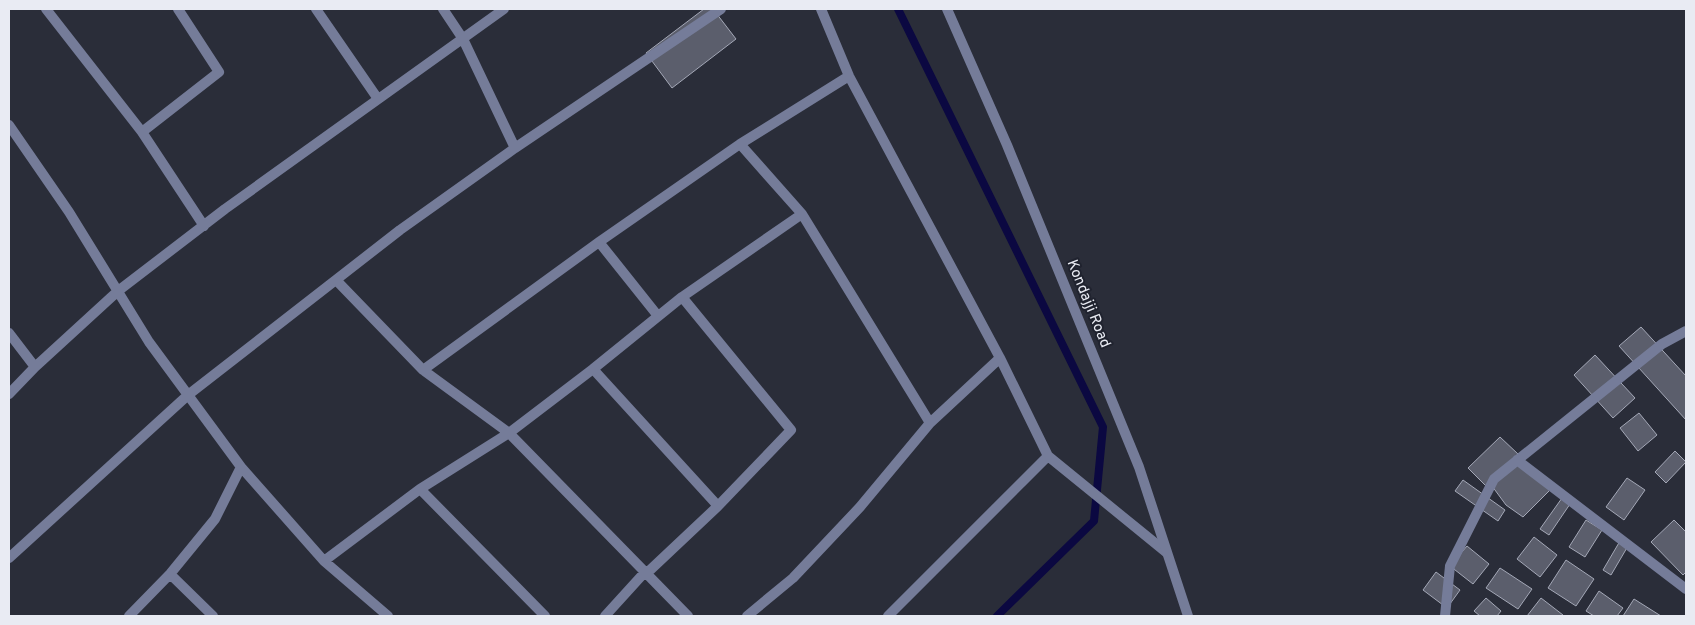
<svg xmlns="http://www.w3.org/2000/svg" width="1695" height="625" font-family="Overpass,sans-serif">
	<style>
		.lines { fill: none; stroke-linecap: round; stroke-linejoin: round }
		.stream { stroke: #0b0841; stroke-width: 8 }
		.building { fill: #5b5e6c; stroke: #a4a8b7 }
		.minor { stroke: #757c99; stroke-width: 10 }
		.tertiary { stroke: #757c99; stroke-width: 10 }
		.labels { text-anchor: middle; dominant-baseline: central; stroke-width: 4; stroke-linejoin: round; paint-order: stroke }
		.street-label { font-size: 15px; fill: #e9ebf3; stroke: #20232f }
	</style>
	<rect width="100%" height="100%" fill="#2a2d39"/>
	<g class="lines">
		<path class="stream" d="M 898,9 L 1103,427 L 1094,521 L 997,616"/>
	</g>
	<path class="building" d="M 704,9 L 713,9 L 736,39 L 672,88 L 646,53 Z
		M 1641,327 L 1686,376 L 1686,420 L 1619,346 Z
		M 1595,355 L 1635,398 L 1613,418 L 1574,375 Z
		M 1639,413 L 1657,435 L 1638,451 L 1620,428 Z
		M 1500,437 L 1518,454 L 1486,486 L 1468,468 Z
		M 1675,451 L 1686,462 L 1666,483 L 1655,472 Z
		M 1519,459 L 1550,490 L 1523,517 L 1506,505 L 1492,486 Z
		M 1627,478 L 1645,490 L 1624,520 L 1606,507 Z
		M 1463,480 L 1505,510 L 1498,521 L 1455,491 Z
		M 1562,498 L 1570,504 L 1549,535 L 1540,529 Z
		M 1586,520 L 1602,530 L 1585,557 L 1569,547 Z
		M 1674,520 L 1686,532 L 1686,572 L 1683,575 L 1651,542 Z
		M 1534,537 L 1557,555 L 1540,577 L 1517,559 Z
		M 1620,541 L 1628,546 L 1611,575 L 1603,570 Z
		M 1467,546 L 1489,564 L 1473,584 L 1450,566 Z
		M 1566,560 L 1594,579 L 1576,606 L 1548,588 Z
		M 1500,568 L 1532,589 L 1518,609 L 1486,588 Z
		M 1436,572 L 1460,590 L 1447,608 L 1423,590 Z
		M 1599,591 L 1623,608 L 1617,616 L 1594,616 L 1586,611 Z
		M 1486,598 L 1501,611 L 1497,616 L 1480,616 L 1474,611 Z
		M 1541,598 L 1563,615 L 1562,616 L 1527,616 Z
		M 1634,599 L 1661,616 L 1623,616 Z"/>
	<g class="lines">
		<path class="minor" d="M 46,9 L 142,132
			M 178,9 L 219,72 L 142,132 L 204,226
			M 316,9 L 378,99
			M 821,9 L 849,76 L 1000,358 L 1048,456 L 888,616
			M 9,125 L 69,212 L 149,342 L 241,467 L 324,561 L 388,616
			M 740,144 L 802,214
			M 515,148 L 721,9
			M 599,242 L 658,316
			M 336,280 L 423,370 L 509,433 L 593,369 L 718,506 L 791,430 L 682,297 L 593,369
			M 682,297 L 802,214 L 930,423
			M 9,333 L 35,367 L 9,394
			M 35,367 L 118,291 L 225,209 L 504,9
			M 423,370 L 599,242 L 740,144 L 849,76
			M 1048,456 L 1166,552
			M 1517,460 L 1686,589
			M 420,489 L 509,433 L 688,616
			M 9,558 L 188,395 L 400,230 L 515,148 L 463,39 L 443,9
			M 324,561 L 420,489 L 545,616
			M 170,574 L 213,616
			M 129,616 L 170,574 L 215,519 L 241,467
			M 605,616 L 645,572 L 648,572 L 718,506
			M 747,616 L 793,578 L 860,507 L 930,423 L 1000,358
			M 1445,616 L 1450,566 L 1494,479 L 1662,344 L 1686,331"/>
		<path class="tertiary" d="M 947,9 L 1007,145 L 1139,467 L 1188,616"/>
	</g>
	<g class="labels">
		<g class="street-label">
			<text transform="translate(1088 304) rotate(68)">Kondajji Road</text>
		</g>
	</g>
	<rect width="1695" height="625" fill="none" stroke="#e9ebf3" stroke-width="20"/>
</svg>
